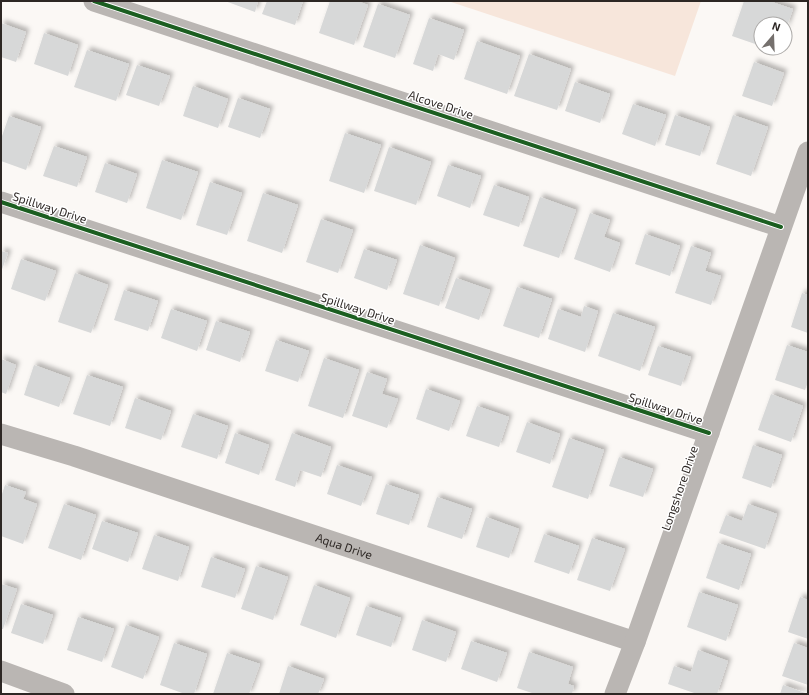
<svg xmlns="http://www.w3.org/2000/svg" width="809" height="695" font-family="'Exo 2',sans-serif">
	<style>
		.green { fill: #f7e6db }
		.building { fill: #d7d8d8; filter: url(#shadow) }
		.lines { fill: none; stroke-linecap: round; stroke-linejoin: round }
		.street { stroke: #bab6b3; stroke-width: 21 }
		.cycleway-casing { stroke: #fff; stroke-width: 6 }
		.cycleway { stroke: #1b5e20; stroke-width: 4 }
		.labels { text-anchor: middle; dominant-baseline: central; stroke-width: 3; stroke-linejoin: round; paint-order: stroke }
		.street-label { font-size: 12px; fill: #2d2724; stroke: #fff }
	</style>
	<defs>
		<filter id="shadow"><feDropShadow dx="3.5" dy="-3.5" stdDeviation="2" flood-color="#0004"/></filter>
	</defs>
	<rect width="100%" height="100%" fill="#fbf8f5"/>
	<path class="green" d="M 448,1 L 701,1 L 675,76 Z"/>
	<path class="building" d="M 225,1 L 258,1 L 255,12 Z
		M 267,1 L 303,1 L 295,25 L 262,14 Z
		M 330,1 L 357,1 L 368,5 L 354,45 L 319,33 Z
		M 744,1 L 769,1 L 793,9 L 785,32 L 785,24 L 761,24 L 761,46 L 732,36 Z
		M 378,4 L 410,15 L 395,58 L 363,47 Z
		M 429,18 L 464,30 L 454,60 L 438,54 L 433,71 L 413,64 Z
		M 1,23 L 26,32 L 16,62 L 1,57 Z
		M 44,33 L 78,45 L 68,76 L 34,64 Z
		M 477,41 L 520,56 L 507,94 L 464,79 Z
		M 87,50 L 129,64 L 116,101 L 74,87 Z
		M 529,54 L 571,69 L 557,110 L 514,96 Z
		M 754,62 L 784,73 L 772,106 L 742,96 Z
		M 137,65 L 170,76 L 159,106 L 126,95 Z
		M 575,82 L 610,94 L 600,123 L 565,111 Z
		M 193,86 L 228,99 L 218,128 L 183,116 Z
		M 238,98 L 270,109 L 260,138 L 228,127 Z
		M 633,104 L 666,115 L 655,146 L 622,134 Z
		M 675,115 L 710,127 L 700,156 L 665,145 Z
		M 733,115 L 768,127 L 751,176 L 716,164 Z
		M 9,116 L 41,127 L 26,170 L 1,161 L 1,139 Z
		M 345,133 L 381,145 L 364,193 L 329,181 Z
		M 54,146 L 87,157 L 77,187 L 43,176 Z
		M 389,147 L 431,162 L 416,205 L 374,191 Z
		M 162,160 L 198,172 L 181,220 L 146,208 Z
		M 105,163 L 137,174 L 127,203 L 95,192 Z
		M 448,165 L 481,176 L 470,208 L 437,196 Z
		M 210,182 L 242,193 L 227,235 L 196,225 Z
		M 494,185 L 529,197 L 519,227 L 483,215 Z
		M 263,193 L 298,205 L 282,253 L 247,241 Z
		M 540,197 L 576,210 L 559,258 L 523,246 Z
		M 590,213 L 610,220 L 604,237 L 620,243 L 610,272 L 574,259 Z
		M 321,219 L 353,230 L 338,273 L 306,262 Z
		M 645,234 L 680,246 L 670,276 L 635,264 Z
		M 420,245 L 455,258 L 439,306 L 403,294 Z
		M 691,246 L 711,253 L 705,271 L 721,276 L 711,305 L 675,293 Z
		M 364,249 L 397,260 L 387,290 L 354,278 Z
		M 1,251 L 8,253 L 1,272 Z
		M 21,259 L 56,271 L 45,301 L 11,289 Z
		M 75,273 L 108,285 L 91,333 L 58,322 Z
		M 456,278 L 490,290 L 479,320 L 445,308 Z
		M 517,287 L 552,299 L 539,338 L 503,326 Z
		M 124,290 L 158,301 L 148,331 L 114,320 Z
		M 802,293 L 808,295 L 808,333 L 791,327 Z
		M 584,306 L 598,311 L 585,352 L 548,339 L 558,309 L 581,317 Z
		M 171,309 L 207,321 L 197,351 L 161,338 Z
		M 613,313 L 655,327 L 640,371 L 598,356 Z
		M 216,321 L 250,332 L 240,362 L 206,350 Z
		M 276,340 L 309,351 L 298,382 L 265,371 Z
		M 787,345 L 808,352 L 808,381 L 805,390 L 775,380 Z
		M 658,346 L 691,357 L 681,386 L 648,375 Z
		M 324,358 L 359,370 L 343,418 L 308,406 Z
		M 1,359 L 16,365 L 6,394 L 1,392 Z
		M 34,365 L 70,378 L 59,407 L 24,395 Z
		M 367,372 L 387,379 L 382,394 L 398,399 L 387,428 L 352,416 Z
		M 87,375 L 123,387 L 110,426 L 73,414 Z
		M 426,389 L 460,401 L 449,431 L 416,419 Z
		M 771,394 L 803,406 L 791,442 L 758,430 Z
		M 135,398 L 171,411 L 161,440 L 125,428 Z
		M 477,406 L 509,417 L 499,447 L 466,436 Z
		M 193,414 L 228,426 L 217,459 L 181,447 Z
		M 527,422 L 560,434 L 550,464 L 516,452 Z
		M 235,433 L 269,445 L 259,475 L 225,463 Z
		M 292,433 L 331,447 L 321,477 L 300,470 L 295,487 L 275,480 Z
		M 569,438 L 604,450 L 588,499 L 552,487 Z
		M 753,445 L 782,455 L 771,488 L 742,478 Z
		M 619,457 L 653,469 L 643,497 L 609,486 Z
		M 337,465 L 372,477 L 361,506 L 327,494 Z
		M 386,484 L 419,495 L 409,525 L 376,514 Z
		M 5,485 L 26,492 L 23,499 L 37,504 L 23,544 L 1,536 L 1,497 Z
		M 437,497 L 472,509 L 462,539 L 427,527 Z
		M 64,504 L 96,515 L 81,560 L 48,548 Z
		M 748,504 L 777,514 L 765,549 L 719,533 L 726,515 L 742,521 Z
		M 486,517 L 519,529 L 509,558 L 476,547 Z
		M 102,521 L 138,533 L 128,562 L 92,549 Z
		M 544,534 L 579,546 L 569,574 L 534,562 Z
		M 154,535 L 189,547 L 178,581 L 142,569 Z
		M 592,538 L 625,549 L 610,591 L 577,580 Z
		M 718,543 L 751,554 L 739,590 L 706,578 Z
		M 211,557 L 245,569 L 235,598 L 201,587 Z
		M 256,566 L 288,577 L 273,620 L 241,609 Z
		M 1,584 L 17,589 L 3,629 L 1,629 Z
		M 314,585 L 350,598 L 336,638 L 300,625 Z
		M 699,592 L 738,605 L 726,641 L 687,627 Z
		M 800,597 L 808,600 L 808,639 L 788,632 Z
		M 21,604 L 53,615 L 43,644 L 11,633 Z
		M 366,606 L 401,618 L 391,647 L 356,635 Z
		M 78,617 L 114,629 L 102,662 L 67,650 Z
		M 422,620 L 456,632 L 446,662 L 412,650 Z
		M 126,625 L 159,637 L 143,679 L 111,667 Z
		M 471,641 L 507,653 L 497,682 L 461,669 Z
		M 174,643 L 207,654 L 194,694 L 185,694 L 160,685 Z
		M 794,643 L 808,648 L 808,685 L 782,676 Z
		M 698,650 L 728,661 L 717,694 L 697,694 L 668,684 L 674,666 L 691,672 Z
		M 529,652 L 573,667 L 568,684 L 574,686 L 572,694 L 535,694 L 517,688 Z
		M 227,653 L 260,664 L 249,694 L 213,694 Z
		M 288,666 L 324,679 L 318,694 L 279,694 Z
		M 783,685 L 808,694 L 780,694 Z"/>
	<g class="lines">
		<g class="street">
			<path d="M 94,1 L 781,227"/>
			<path d="M 1,202 L 709,433"/>
			<path id="s1" d="M 1,434 L 74,456 L 635,642"/>
			<path d="M 1,671 L 64,694"/>
			<path d="M 615,694 L 635,642 L 808,152"/>
		</g>
		<defs>
			<path id="cycleway" d="M 94,1 L 781,227
				M 1,202 L 709,433"/>
		</defs>
		<use href="#cycleway" class="cycleway-casing"/>
		<use href="#cycleway" class="cycleway"/>
	</g>
	<g class="labels">
		<g class="street-label">
			<text transform="translate(441 104) rotate(18)">Alcove Drive</text>
			<text transform="translate(50 207) rotate(18)">Spillway Drive</text>
			<text transform="translate(358 308) rotate(18)">Spillway Drive</text>
			<text transform="translate(666 408) rotate(18)">Spillway Drive</text>
			<text transform="translate(679 488) rotate(-71)">Longshore Drive</text>
			<text stroke="none"><textPath href="#s1" startOffset="361">Aqua Drive</textPath></text>
		</g>
	</g>
	<rect width="809" height="695" fill="none" stroke="#2d2724" stroke-width="4"/>
	<g transform="translate(773 36) rotate(19)"><circle r="19" fill="#ffffff" stroke="#aba9a7"/>
	<path d="M0-3L7 15L0 10L-7 15Z" fill="#75706d"/>
	<text y="-6" font-size="11" font-weight="bold" text-anchor="middle" fill="#2d2724">N</text>
	</g>
</svg>
